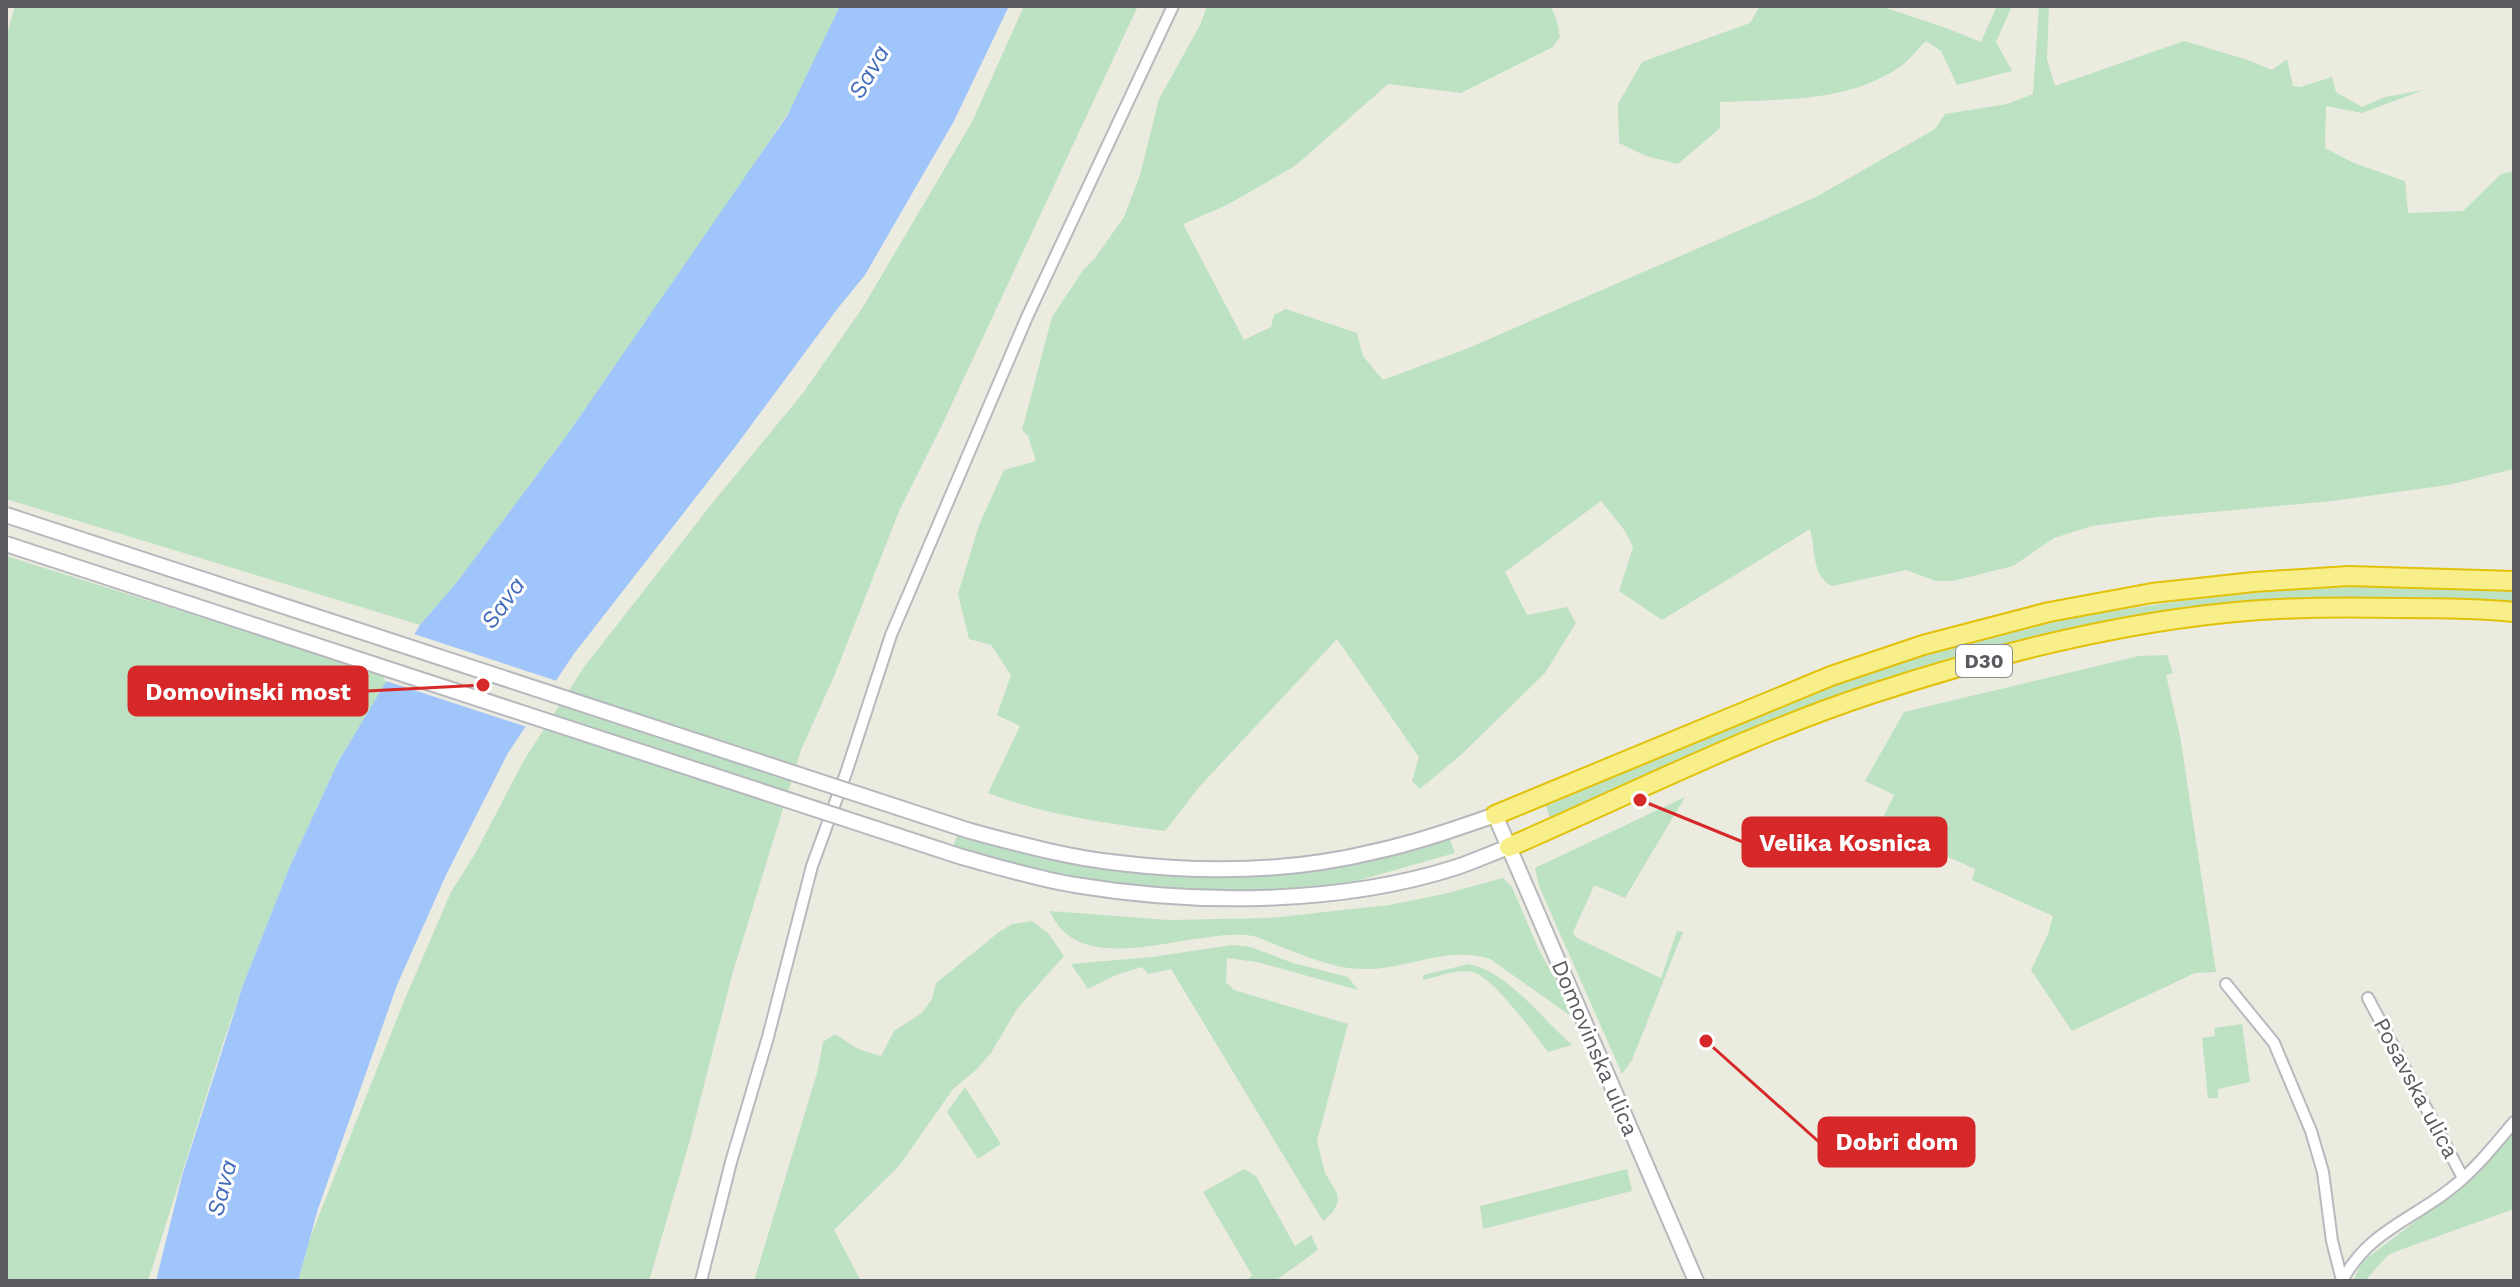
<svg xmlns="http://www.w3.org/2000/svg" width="2520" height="1287" font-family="'Work Sans',sans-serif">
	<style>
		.green { fill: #bde2c3 }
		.water { fill: #a0c5fb }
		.pier { fill: #ebebe0 }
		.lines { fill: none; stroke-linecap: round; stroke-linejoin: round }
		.street-casing { stroke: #b8b9be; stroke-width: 14 }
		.secondary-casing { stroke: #b6b8be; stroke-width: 18 }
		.highway-casing { stroke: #e2c109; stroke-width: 22 }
		.street { stroke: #fff; stroke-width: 10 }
		.secondary { stroke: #fff; stroke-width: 14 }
		.highway { stroke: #f8ee8a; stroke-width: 18 }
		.secondary-bridge-casing { stroke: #b6b8be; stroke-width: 18; stroke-linecap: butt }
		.secondary-bridge { stroke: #fff; stroke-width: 14 }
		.labels { text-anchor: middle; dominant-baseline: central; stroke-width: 6; stroke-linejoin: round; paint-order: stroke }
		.shield { fill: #fff; stroke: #8b8c90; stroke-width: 2 }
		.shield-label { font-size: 20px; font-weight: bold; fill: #595b60 }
		.street-label { font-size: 22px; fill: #595b60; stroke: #fff }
		.water-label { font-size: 24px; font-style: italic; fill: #446cbd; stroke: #fff }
		.leader { fill: none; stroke: #d62828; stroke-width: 3 }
		.callout-dot { fill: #d62828; stroke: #fff; stroke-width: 3 }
		.callout { fill: #d62828; stroke: #d62828; stroke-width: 3 }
		.callout-label { font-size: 24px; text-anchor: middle; font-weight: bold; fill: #fff }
	</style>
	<rect width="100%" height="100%" fill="#ebebe0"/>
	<path class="green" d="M 15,6 L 840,6 L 798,98 L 733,196 L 567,435 L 457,582 L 420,625 L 6,499 L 6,37 Z
		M 1024,6 L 1138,6 L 942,425 L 900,509 L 835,674 L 801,750 L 732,975 L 690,1140 L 649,1281 L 298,1281 L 308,1243 L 404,1001 L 451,892 L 475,854 L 524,760 L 584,667 L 710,506 L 803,393 L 863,307 L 972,122 Z
		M 1207,6 L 1551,6 L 1557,21 L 1560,37 L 1553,47 L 1461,93 L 1388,84 L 1295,166 L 1227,205 L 1183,224 L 1244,340 L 1271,327 L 1274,315 L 1286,309 L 1357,333 L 1363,356 L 1383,380 L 1466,349 L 1816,197 L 1935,129 L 1945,114 L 2007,104 L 2033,94 L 2039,6 L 2049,6 L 2047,59 L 2055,86 L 2184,41 L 2248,60 L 2272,70 L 2287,59 L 2293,86 L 2300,87 L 2332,77 L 2336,92 L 2362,107 L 2385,97 L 2424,90 L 2362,113 L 2326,106 L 2325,148 L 2354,163 L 2405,181 L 2408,213 L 2463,211 L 2501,174 L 2514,171 L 2514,469 L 2448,485 L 2332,501 L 2158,517 L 2092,526 L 2054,538 L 2013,566 L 1953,581 L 1936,581 L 1906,570 L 1832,586 C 1811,576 1816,549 1810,529 L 1662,620 L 1619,591 L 1633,547 L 1625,531 L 1601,501 L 1505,572 L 1527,615 L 1567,607 L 1576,623 L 1545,673 L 1464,752 L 1420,789 L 1412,781 L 1419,757 L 1337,639 L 1200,786 L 1165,831 C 1105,823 1045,815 988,793 L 1020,726 L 997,715 L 1011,675 L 991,645 L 969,639 L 958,594 L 979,525 L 1004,470 L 1036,461 L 1028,436 L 1022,430 L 1052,317 L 1084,269 L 1095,258 L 1124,217 L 1140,175 L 1159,99 L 1200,25 Z
		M 1760,6 L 1880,6 L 1946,28 L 1981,42 L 1997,6 L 2012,6 L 1996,42 L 2012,71 L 1957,85 L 1941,51 L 1926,41 C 1917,49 1909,61 1900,67 C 1846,103 1782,99 1720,102 L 1720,128 L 1678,164 L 1646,156 L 1619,143 L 1618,104 L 1642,62 L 1750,23 Z
		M 6,556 L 390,676 L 338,762 L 290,866 L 243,985 L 223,1043 L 148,1281 L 6,1281 Z
		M 2383,586 L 2514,591 L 2514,603 L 2416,599 L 2358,600 L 2016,644 L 1551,821 L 1546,806 C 1609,780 1670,748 1734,723 C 1834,684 1936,648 2040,625 C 2153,601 2267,589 2383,586 Z
		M 2167,655 L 2173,673 L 2166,675 L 2180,736 L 2216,972 L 2195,973 L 2072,1031 L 2031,970 L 2048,934 L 2053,916 L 1972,880 L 1975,869 L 1879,826 L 1894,795 L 1865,781 L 1904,712 L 2139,656 Z
		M 1685,797 L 1625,898 L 1597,886 L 1594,886 L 1573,932 L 1576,937 L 1583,941 L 1661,978 L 1677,931 L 1683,932 L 1632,1060 L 1622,1074 L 1539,886 L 1535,868 Z
		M 958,833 L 1197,875 L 1449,837 L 1455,853 L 1346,884 L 1302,890 L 1247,891 L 1175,890 L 1088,882 L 1000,862 L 953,847 Z
		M 1503,878 L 1512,887 L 1538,948 L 1578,1021 L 1490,959 C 1449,945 1405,970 1364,969 C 1333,969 1304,955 1276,945 C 1269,942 1261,938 1253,936 C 1196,926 1080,984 1050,911 L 1169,920 L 1269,918 L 1389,905 L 1444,894 Z
		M 1032,921 L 1048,933 L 1064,956 L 1017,1009 L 991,1053 L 976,1070 L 953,1089 L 899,1166 L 834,1230 L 861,1281 L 754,1281 L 817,1073 L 823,1042 L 835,1034 L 858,1049 L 881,1056 L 894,1031 L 922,1013 L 932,999 L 936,983 L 999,932 L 1012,924 Z
		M 1232,945 L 1251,947 L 1293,963 L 1348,977 L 1358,990 L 1257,962 L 1227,958 L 1226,982 L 1234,990 L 1348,1024 L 1317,1141 L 1325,1173 L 1337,1193 L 1338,1202 L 1333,1212 L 1323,1221 L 1171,969 L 1148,974 L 1142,967 L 1116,975 L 1088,989 L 1071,964 L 1152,957 Z
		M 1469,964 C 1507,971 1543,1020 1572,1045 L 1548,1052 C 1534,1034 1492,975 1472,972 C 1456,969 1438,977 1423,980 L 1423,975 Z
		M 2242,1024 L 2250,1082 L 2218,1089 L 2218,1098 L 2208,1098 L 2202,1038 L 2215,1036 L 2214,1028 Z
		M 965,1087 L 1001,1144 L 978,1159 L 947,1112 Z
		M 2514,1130 L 2514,1209 L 2397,1251 L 2387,1256 L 2365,1281 L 2353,1281 L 2362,1262 L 2470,1180 Z
		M 1244,1169 L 1256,1176 L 1295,1246 L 1311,1235 L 1318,1250 L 1275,1281 L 1246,1281 L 1252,1275 L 1203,1192 Z
		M 1627,1169 L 1632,1191 L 1483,1229 L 1480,1206 Z"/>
	<path class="water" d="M 840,6 L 1009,6 L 954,121 L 865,275 L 838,308 L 735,447 L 573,655 L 508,753 L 447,873 L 397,985 L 318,1209 L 298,1281 L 156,1281 L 182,1176 L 243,985 L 290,866 L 338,762 L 420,625 L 457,582 L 567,435 L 787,116 Z"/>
	<path class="pier" d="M 411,633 L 560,682 L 530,728 L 383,680 Z"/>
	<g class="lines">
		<defs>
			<path id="street" d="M 2226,984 L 2274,1043 L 2311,1131 L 2323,1172 L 2332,1241 L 2342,1280
				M 2368,998 L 2463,1178
				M 701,1281 L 731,1162 L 768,1037 L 812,866 L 846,773 L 891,635 L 1027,317 L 1173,6
				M 2342,1281 C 2367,1233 2409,1221 2449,1190 C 2474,1171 2494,1146 2514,1122"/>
			<path id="secondary" d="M 970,831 C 1019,844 1069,858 1119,863 C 1202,873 1291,872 1373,852 C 1415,843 1455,829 1495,815 L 1696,1281
				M 962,857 C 999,867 1037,879 1075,885 C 1196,905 1339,905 1457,867 C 1475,861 1492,853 1509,847"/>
			<path id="highway" d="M 1495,815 L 1831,676 L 1923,645 L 2049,612 L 2152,593 L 2254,582 L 2349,576 L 2514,581
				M 1509,847 C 1629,795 1747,735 1871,694 C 1996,653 2129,619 2260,610 C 2306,607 2353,607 2399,608 C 2438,608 2476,608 2514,612"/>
		</defs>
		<use href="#street" class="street-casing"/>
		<use href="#secondary" class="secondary-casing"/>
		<use href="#highway" class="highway-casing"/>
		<use href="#street" class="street"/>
		<use href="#secondary" class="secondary"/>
		<use href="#highway" class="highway"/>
		<defs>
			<path id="secondary-bridge" d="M 6,515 L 970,831
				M 6,544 L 962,857"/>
		</defs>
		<use href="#secondary-bridge" class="secondary-bridge-casing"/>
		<use href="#secondary-bridge" class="secondary-bridge"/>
	</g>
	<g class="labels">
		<rect class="shield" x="1956" y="645" width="56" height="32" rx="6"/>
		<g class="shield-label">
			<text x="1984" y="661">D30</text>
		</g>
		<g class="street-label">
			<text transform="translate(1595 1048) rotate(67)">Domovinska ulica</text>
			<text transform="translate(2416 1088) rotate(62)">Posavska ulica</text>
		</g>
		<g class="water-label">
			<text transform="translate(869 72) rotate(-60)">Sava</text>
			<text transform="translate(503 603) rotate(-54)">Sava</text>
			<text transform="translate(222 1188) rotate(-75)">Sava</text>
		</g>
	</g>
	<path class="leader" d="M483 685L367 691M1640 800L1743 842M1706 1041L1819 1142"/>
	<g class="callout-dot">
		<circle cx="483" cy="685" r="8"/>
		<circle cx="1640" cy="800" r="8"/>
		<circle cx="1706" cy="1041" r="8"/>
	</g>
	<g class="callout">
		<rect x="129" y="667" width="238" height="48" rx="8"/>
		<rect x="1743" y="818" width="203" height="48" rx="8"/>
		<rect x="1819" y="1118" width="155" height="48" rx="8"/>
	</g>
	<g class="callout-label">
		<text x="248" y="700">Domovinski most</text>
		<text x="1845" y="851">Velika Kosnica</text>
		<text x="1897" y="1150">Dobri dom</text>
	</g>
	<rect width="2520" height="1287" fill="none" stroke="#595b60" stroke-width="16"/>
</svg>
